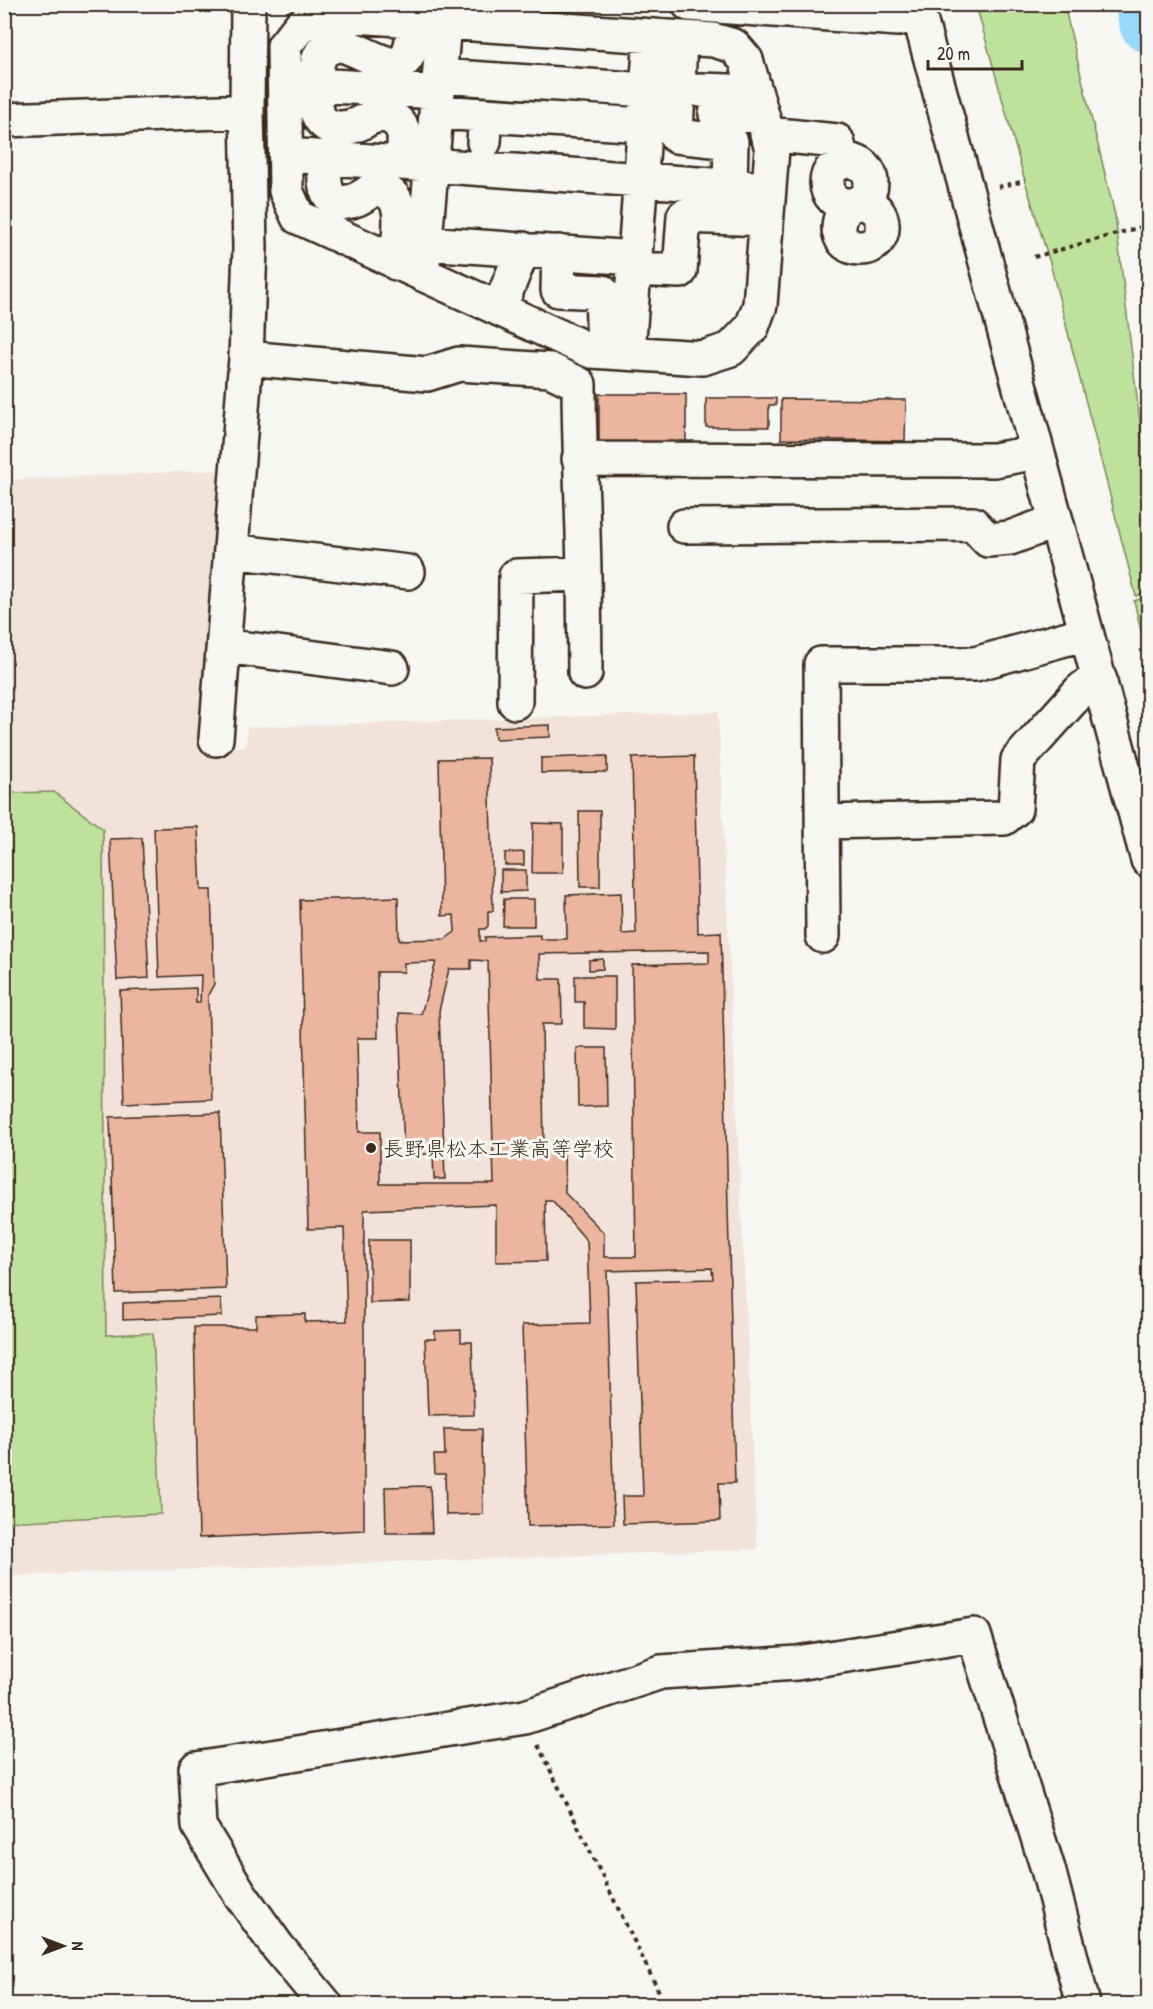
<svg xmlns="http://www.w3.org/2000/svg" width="1153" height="2009" font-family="'Patrick Hand','Klee One',sans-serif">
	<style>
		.built { fill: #f3e2d9 }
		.green { fill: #bee19b; stroke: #7c865c; stroke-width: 1.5 }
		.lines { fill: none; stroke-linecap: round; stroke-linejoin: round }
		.river { stroke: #9ad8fc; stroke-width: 57 }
		.building { fill: #ebb59f; stroke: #3b2a1e; stroke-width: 1.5; fill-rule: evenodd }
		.minor-casing { stroke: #3b2a1e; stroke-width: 38 }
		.path { stroke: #3b2a1e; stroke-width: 4; stroke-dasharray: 4.5 4.5; stroke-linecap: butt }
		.minor { stroke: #f6f6f2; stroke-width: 33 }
		.poi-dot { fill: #3b2a1e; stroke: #f6f6f2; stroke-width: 2 }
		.labels { text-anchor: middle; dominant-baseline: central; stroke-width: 6; stroke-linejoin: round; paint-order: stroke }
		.poi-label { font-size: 21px; fill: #3b2a1e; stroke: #f6f6f2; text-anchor: start }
	</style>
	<rect width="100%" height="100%" fill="#f6f6f2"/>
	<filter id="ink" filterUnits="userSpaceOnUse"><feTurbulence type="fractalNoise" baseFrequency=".0167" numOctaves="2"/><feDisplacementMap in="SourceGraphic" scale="12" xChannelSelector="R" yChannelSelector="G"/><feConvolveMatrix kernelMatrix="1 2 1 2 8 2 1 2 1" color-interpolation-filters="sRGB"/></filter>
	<g filter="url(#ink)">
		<path class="built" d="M 220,470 L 208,708 L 200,707 L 198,745 L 246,747 L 247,727 L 718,712 L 757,1549 L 5,1576 L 4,480 Z"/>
		<path class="green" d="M 976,5 L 1064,5 L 1115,215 L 1145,464 L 1148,478 L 1148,592 L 1136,596 L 1050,263 L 1025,181 Z
			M 1148,596 L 1148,660 L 1134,601 Z
			M 54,792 L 103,829 L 106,1335 L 153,1333 L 161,1514 L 5,1522 L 5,793 Z"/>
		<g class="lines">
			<path class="river" d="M 1143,4 L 1148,24"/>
		</g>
		<path class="building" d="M 599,394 L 686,394 L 686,442 L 599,443 Z
			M 706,398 L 776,398 L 776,405 L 769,405 L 769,427 L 706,427 Z
			M 781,399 L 906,400 L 905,441 L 781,439 Z
			M 550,725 L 550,737 L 495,739 L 494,727 Z
			M 607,756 L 607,772 L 541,773 L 541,758 Z
			M 694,756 L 698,933 L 721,932 L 735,1483 L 719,1483 L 720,1521 L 623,1524 L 622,1496 L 643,1496 L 636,1281 L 713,1279 L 712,1268 L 607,1271 L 614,1524 L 528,1526 L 522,1325 L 590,1323 L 587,1241 L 552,1200 L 545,1200 L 546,1261 L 496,1262 L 496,1205 L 364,1210 L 364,1530 L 199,1538 L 194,1327 L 256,1327 L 256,1315 L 305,1314 L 305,1322 L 347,1321 L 344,1228 L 308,1229 L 300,900 L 398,897 L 399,940 L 445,939 L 455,932 L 454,915 L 442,916 L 439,759 L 489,758 L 493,911 L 488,911 L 488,926 L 485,929 L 480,929 L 480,941 L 485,941 L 485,937 L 540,935 L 540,939 L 567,939 L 566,895 L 621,893 L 622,934 L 636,933 L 632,758 ZM 709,951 L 709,963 L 632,965 L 636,1257 L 604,1257 L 604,1233 L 565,1193 L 564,1150 L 544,1150 L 542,1024 L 562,1024 L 561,979 L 540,979 L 539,954 ZM 471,960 L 488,961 L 494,1184 L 380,1184 L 380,1132 L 359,1132 L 357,1038 L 378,1038 L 377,972 L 404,972 L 404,963 L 436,962 L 421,1014 L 399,1013 L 404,1155 L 433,1154 L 434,1179 L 445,1179 L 439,1011 L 449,969 L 471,969 Z
			M 579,811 L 600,811 L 600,887 L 580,887 Z
			M 533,823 L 563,824 L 563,873 L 532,873 Z
			M 198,827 L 201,890 L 211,890 L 214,984 L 208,995 L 211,1099 L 124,1103 L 120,991 L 196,988 L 196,1003 L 200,1002 L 201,975 L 159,977 L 154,828 Z
			M 142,838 L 149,978 L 117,980 L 110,839 Z
			M 524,852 L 524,865 L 505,865 L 505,853 Z
			M 501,870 L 526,870 L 526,891 L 501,892 Z
			M 504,899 L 534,899 L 534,926 L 503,926 Z
			M 603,959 L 603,969 L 589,970 L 589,960 Z
			M 575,976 L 615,976 L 615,1029 L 584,1028 L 584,1002 L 575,1002 Z
			M 577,1048 L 606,1048 L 607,1106 L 578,1107 Z
			M 220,1113 L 226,1289 L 116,1293 L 110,1117 Z
			M 369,1240 L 410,1240 L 410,1302 L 370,1303 Z
			M 221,1299 L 222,1316 L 123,1320 L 123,1303 Z
			M 461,1330 L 461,1342 L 472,1342 L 474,1415 L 428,1416 L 425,1339 L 435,1339 L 435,1331 Z
			M 444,1429 L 482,1429 L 483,1514 L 446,1515 L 445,1474 L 435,1474 L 434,1455 L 445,1455 Z
			M 430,1486 L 432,1533 L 386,1533 L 385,1487 Z"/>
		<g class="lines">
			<defs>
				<path id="minor" d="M 689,4 L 898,19 L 919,14
					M 916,4 L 1148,860
					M 325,14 L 713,40 L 734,46 L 746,60 L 772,149 L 760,305 L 752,327 L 731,349 L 703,358 L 591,351 L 298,217 L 286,191 L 284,46 L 300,26 Z
					M 680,38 L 676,136 L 731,142 L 730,187
					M 440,76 L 647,90
					M 296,84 L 438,92
					M 700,90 L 730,91
					M 436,112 L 644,125
					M 716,114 L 762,116
					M 4,120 L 247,111
					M 767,134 L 837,141 L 843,162
					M 484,142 L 486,115
					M 286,155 L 769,189
					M 327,158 C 326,166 324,174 325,182 C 329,214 357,202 373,189 C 412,189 398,237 396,263
					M827 183a22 22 0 1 1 44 0a22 22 0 1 1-44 0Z
					M 402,163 C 403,154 405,144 404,135 C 402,122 390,113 377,116 C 369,117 363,123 356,125 C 332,133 315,125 316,99 C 316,87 315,73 318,61 C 321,49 332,45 343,45 C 382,59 413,90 413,21
					M 849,206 C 833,220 836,248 860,248 C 890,248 889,204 860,203
					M 425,243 L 635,258
					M 559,252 L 558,290 L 602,292 L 604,351
					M 634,269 L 680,271 L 684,216 L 766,219
					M 422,274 L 444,23
					M 499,309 L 523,249
					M 628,353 L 651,36
					M 246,358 L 427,374 L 459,364 L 550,370 L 579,384 C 579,447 583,510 584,574
					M 579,459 L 994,460 L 1037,452
					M 684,526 L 973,524 L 988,540 L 1010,538 L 1056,521
					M 231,551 L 408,572
					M 224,646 L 392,668
					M 515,702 L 516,576 L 584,574 L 585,673
					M 216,739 L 246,358 L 250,248 L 247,111 L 248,4
					M 822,822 L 1004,818 L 1015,809 L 1018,760 L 1080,691 L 1086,686 L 1100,680
					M 823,936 L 821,664 L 975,664 L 1086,633
					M 325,2004 L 277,1946 L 240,1894 L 199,1826 L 196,1769 L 525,1717 L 661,1672 L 797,1663 L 974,1635 L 1048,1869 L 1083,2004"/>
			</defs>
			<use href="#minor" class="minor-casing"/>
			<path class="path" d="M 998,187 L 1025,181
				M 1034,257 L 1148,225
				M 538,1745 L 665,2004"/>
			<use href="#minor" class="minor"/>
		</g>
	</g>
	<circle class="poi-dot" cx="371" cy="1148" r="6"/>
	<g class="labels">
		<g class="poi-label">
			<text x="383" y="1148">長野県松本工業高等学校</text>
		</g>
	</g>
	<rect width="1153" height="2009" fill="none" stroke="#f6f6f2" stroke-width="24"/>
	<rect x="12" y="12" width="1129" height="1985" fill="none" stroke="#3b2a1e" stroke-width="2" filter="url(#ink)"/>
	<g transform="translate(63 1946) rotate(90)" stroke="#f6f6f2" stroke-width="4.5" paint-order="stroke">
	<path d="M0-4.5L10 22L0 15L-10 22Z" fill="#3b2a1e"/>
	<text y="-9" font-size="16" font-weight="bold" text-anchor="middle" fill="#3b2a1e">N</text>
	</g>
	<path d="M928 60v9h94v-9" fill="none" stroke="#3b2a1e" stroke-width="3"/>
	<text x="937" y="60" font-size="18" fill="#3b2a1e" stroke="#f6f6f2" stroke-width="4.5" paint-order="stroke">20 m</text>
</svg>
